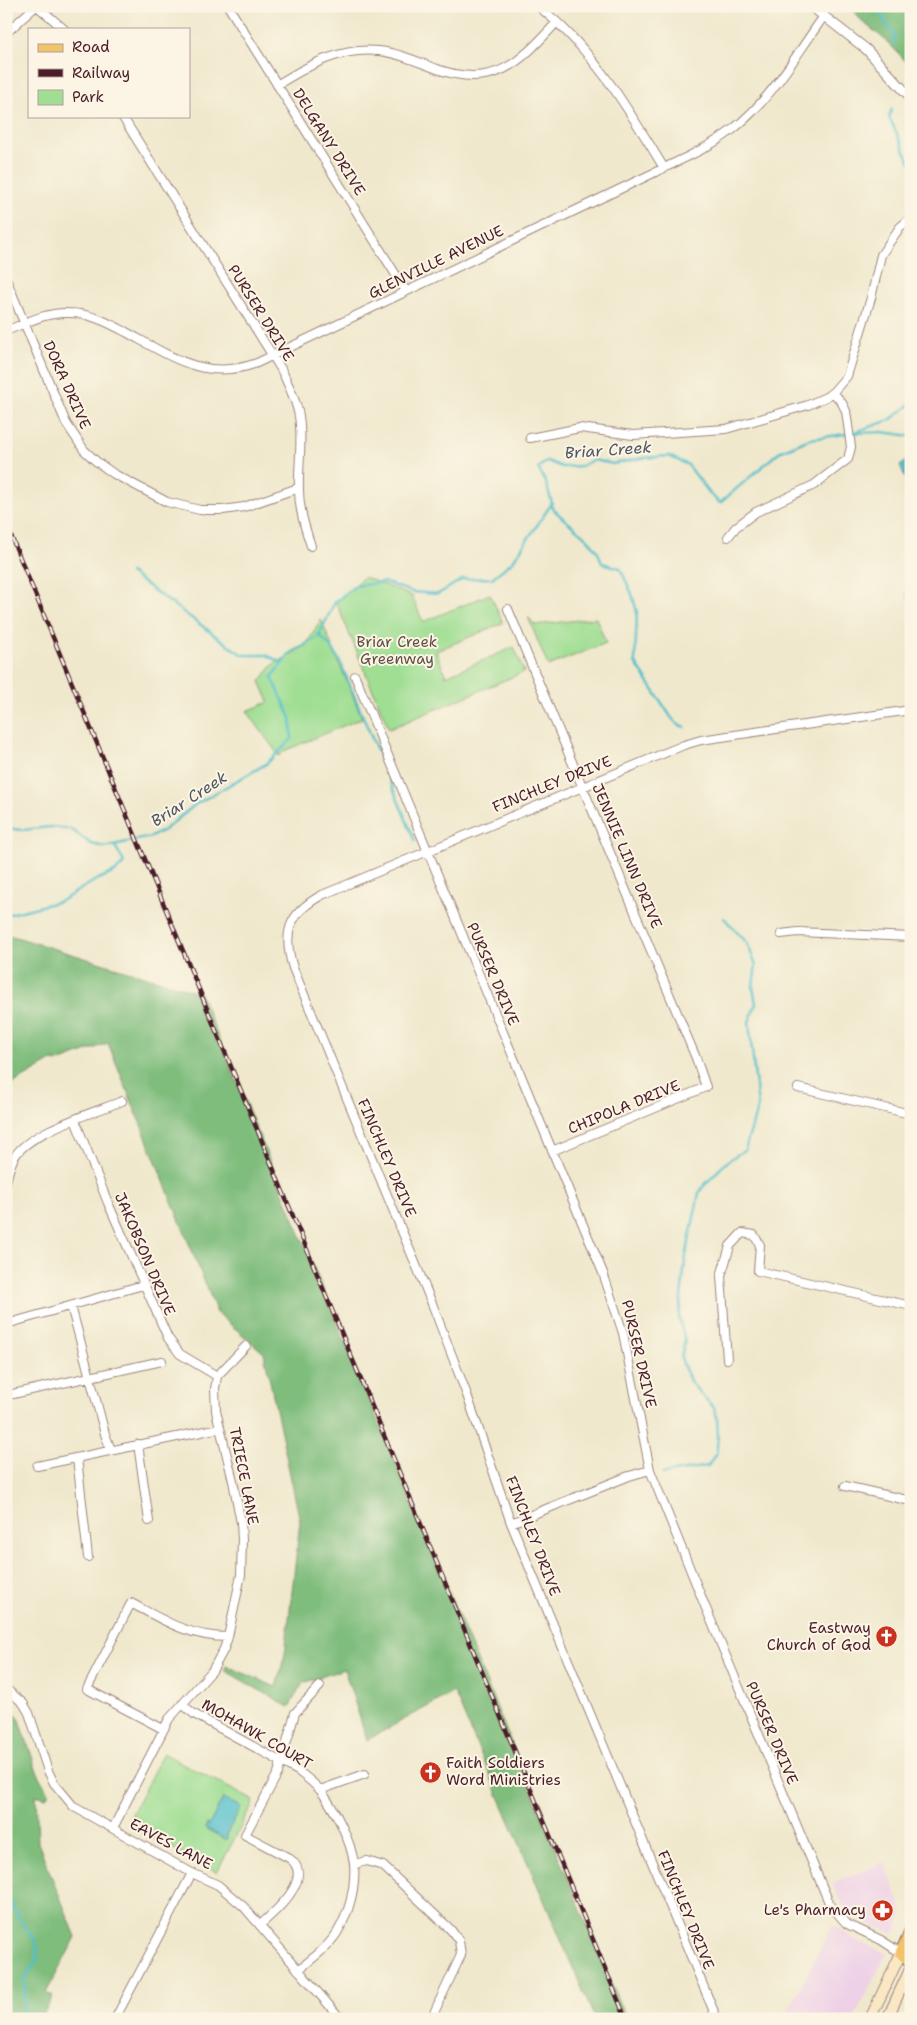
<svg xmlns="http://www.w3.org/2000/svg" width="917" height="2025" font-family="'Shantell Sans',sans-serif">
	<style>
		.built { fill: #eed0e7 }
		.green { fill: #9fde93; stroke: #747e5f }
		.forest { fill: #7fbd7d; stroke: #646e54 }
		.water { fill: #52bfcb; stroke: #4e6f7b }
		.lines { fill: none; stroke-linecap: round; stroke-linejoin: round }
		.stream { stroke: #52bfcb; stroke-width: 2.5 }
		.minor-casing { stroke: #9c847c; stroke-width: 10 }
		.tertiary-casing { stroke: #9c847c; stroke-width: 11 }
		.secondary-casing { stroke: #9c847c; stroke-width: 12 }
		.primary-casing { stroke: #9c847c; stroke-width: 14 }
		.minor { stroke: #fff; stroke-width: 8 }
		.tertiary { stroke: #fff; stroke-width: 9 }
		.secondary { stroke: #fae7c3; stroke-width: 10 }
		.primary { stroke: #f2c36a; stroke-width: 11 }
		.rail-casing { stroke: #4a1f2b; stroke-width: 4.5 }
		.rail { stroke: #fcf5e5; stroke-width: 2.5; stroke-dasharray: 8; stroke-linecap: butt }
		.labels { text-anchor: middle; dominant-baseline: central; stroke-width: 4; stroke-linejoin: round; paint-order: stroke }
		.street-label { font-size: 15px; fill: #4a1f2b; stroke: #fcf5e5 }
		.park-label { font-size: 15px; fill: #5f4f45; stroke: #fcf5e5 }
		.poi-label { font-size: 15px; fill: #4a1f2b; stroke: #fcf5e5; text-anchor: end }
		.water-label { font-size: 16px; font-style: italic; fill: #4d5763; stroke: #fcf5e5 }
	</style>
	<rect width="100%" height="100%" fill="#fcf5e5"/>
	<filter id="ink" filterUnits="userSpaceOnUse"><feTurbulence type="fractalNoise" baseFrequency=".02" numOctaves="2"/><feDisplacementMap in="SourceGraphic" scale="10" xChannelSelector="R" yChannelSelector="G"/><feConvolveMatrix kernelMatrix="1 2 1 2 8 2 1 2 1" color-interpolation-filters="sRGB"/></filter>
	<filter id="wash" filterUnits="userSpaceOnUse"><feTurbulence type="fractalNoise" baseFrequency=".0096" numOctaves="4" result="noise"/><feDisplacementMap in="SourceGraphic" scale="20" xChannelSelector="R" yChannelSelector="G"/><feGaussianBlur stdDeviation="1.12" result="paint"/><feColorMatrix in="noise" values="0 0 0 0 0 0 0 0 0 0 0 0 0 0 0 0 0 1.4 0 .05"/><feComposite in="paint" operator="in"/></filter>
	<g filter="url(#wash)">
		<rect width="100%" height="100%" fill="#efe8cc"/>
		<path class="built" d="M 885,1862 L 903,1914 L 895,1934 L 870,1924 L 847,1910 L 840,1900 L 832,1883 Z
			M 833,1925 L 855,1940 L 887,1953 L 853,2019 L 784,2019 Z"/>
		<path class="green" d="M 364,577 L 412,596 L 423,622 L 490,594 L 503,623 L 436,651 L 446,676 L 514,647 L 524,672 L 389,729 L 336,602 Z
			M 528,617 L 535,625 L 596,618 L 606,643 L 548,666 Z
			M 321,620 L 362,718 L 284,751 L 279,756 L 247,711 L 269,702 L 260,681 L 273,665 L 306,645 Z
			M 163,1753 L 254,1801 L 217,1872 L 133,1827 L 129,1820 Z"/>
		<path class="forest" d="M 852,6 L 911,6 L 911,67 C 902,57 893,47 883,38 C 873,29 856,20 852,6 Z
			M 6,934 L 200,993 L 626,2019 L 595,2019 L 454,1692 L 367,1740 L 344,1669 L 303,1683 L 289,1707 L 224,1670 L 227,1666 L 276,1687 L 285,1654 L 287,1636 L 300,1521 L 264,1353 L 217,1313 L 108,1043 L 59,1062 L 52,1061 L 14,1083 L 6,1089 Z
			M 6,1702 L 20,1720 L 36,1769 L 49,1793 L 46,1798 L 36,1795 L 38,1843 L 76,1937 L 46,1993 L 53,1997 L 43,2014 L 51,2019 L 6,2019 Z"/>
		<path class="water" d="M 910,457 L 911,458 L 911,490 L 900,466 Z
			M 223,1798 L 241,1807 L 226,1835 L 228,1836 L 226,1840 L 205,1828 L 207,1824 L 209,1825 Z"/>
		<g class="lines">
			<path class="stream" d="M 875,6 L 895,36 L 894,44
				M 892,109 L 889,117 L 911,164
				M 856,433 L 883,432 L 911,436
				M 550,505 C 563,522 584,531 596,549 C 599,553 600,559 602,563 L 620,568 L 632,594 L 637,612 L 635,662 L 671,717 L 677,724 L 685,727
				M 130,573 L 235,650 L 244,655 L 267,655 L 282,663
				M 911,585 L 907,592 L 911,604
				M 319,634 L 334,651 L 341,664 L 415,841
				M 6,828 L 22,830 L 50,827 L 71,829 L 91,844 L 104,847 L 151,837 L 164,830 L 196,804 L 266,764 L 292,739 L 291,718 L 272,677 L 290,653 L 318,637 L 335,602 L 355,586 L 384,582 L 412,592 L 438,594 L 463,579 L 492,578 L 513,561 L 552,503 L 546,483 L 538,468 L 547,461 L 562,467 L 581,466 L 593,460 L 613,464 L 643,458 L 669,456 L 688,465 L 711,495 L 720,503 L 779,452 L 810,439 L 852,433 L 890,420 L 911,404
				M 6,915 L 61,901 L 96,880 L 115,872 L 124,863 C 122,856 117,852 115,845
				M 663,1474 L 708,1466 L 716,1455 L 718,1437 L 717,1418 L 715,1409 L 691,1383 L 683,1364 L 681,1357 L 685,1341 L 679,1317 L 685,1261 L 699,1193 C 702,1186 706,1184 711,1178 C 725,1164 727,1160 745,1150 L 758,1106 L 749,1022 L 756,1004 L 753,987 L 756,965 L 747,943 L 724,918
				M 6,1893 L 20,1920 L 35,1940 L 38,1950 L 37,1960 L 25,1979 L 23,2019"/>
		</g>
	</g>
	<g filter="url(#ink)">
		<g class="lines">
			<defs>
				<path id="minor" d="M 37,6 L 64,29
					M 228,6 L 406,291
					M 538,6 C 594,50 628,109 664,168
					M 6,33 L 36,6
					M 277,85 C 309,65 340,47 379,51 C 399,53 418,62 437,69 C 495,90 520,62 557,22
					M 122,116 L 281,369 C 288,384 296,399 299,416 C 303,441 298,465 299,489 C 299,509 305,528 311,546
					M 6,279 L 66,423 L 84,450 L 97,462 L 114,474 L 167,502 L 200,510 L 223,510 L 244,507 L 298,488
					M 6,331 C 26,323 46,312 68,313 C 90,313 107,322 126,332 C 170,356 205,382 257,363 L 689,156 C 703,149 718,141 732,130 C 771,100 796,55 824,16
					M 530,438 L 580,428 L 633,435 L 726,429 L 808,405 L 826,397 L 833,392 L 847,376 L 871,298 L 881,255 L 900,227 L 911,218
					M 728,537 L 736,527 L 756,512 L 814,485 L 848,459 L 851,447 L 846,411 L 842,403 L 833,392
					M 508,609 L 696,1058 L 706,1087 L 552,1151
					M 355,676 L 603,1273 L 623,1333 L 650,1470 L 705,1606 L 830,1905 L 847,1924 L 881,1940 L 901,1953
					M 781,934 L 798,932 L 911,937
					M 798,1088 L 911,1114
					M 75,1120 L 108,1203 L 168,1338 L 180,1354 L 217,1376
					M 6,1182 C 8,1173 10,1164 15,1156 C 31,1131 93,1113 122,1101
					M 71,1306 L 105,1434 L 111,1450
					M 10,1323 L 143,1285
					M 727,1359 L 721,1276 L 730,1246 L 742,1233 L 754,1235 L 760,1245 L 758,1271 L 911,1306
					M 13,1394 L 162,1361
					M 138,1444 L 149,1521
					M 77,1458 L 88,1557
					M 37,1466 L 220,1428
					M 845,1486 L 911,1501
					M 511,1523 L 629,1476 L 650,1470
					M 6,1689 L 23,1703 L 29,1713 L 48,1771 L 54,1783 L 74,1807 L 192,1873 L 218,1885 L 244,1907 L 341,2019
					M 182,1704 L 194,1714 L 298,1771 C 306,1777 314,1783 321,1791 C 335,1810 351,1840 354,1864 C 356,1888 349,1913 337,1933 C 327,1948 312,1959 298,1970
					M 163,1729 L 87,1689 L 131,1603 C 163,1620 189,1637 228,1637
					M 320,1790 L 365,1774
					M 113,1828 L 169,1719 L 212,1671 L 224,1649 L 228,1637 L 241,1575 L 242,1540 L 241,1523 L 233,1481 L 216,1411 L 215,1389 L 217,1376 L 246,1346
					M 354,1864 L 367,1861 L 383,1866 L 451,1930 L 459,1941 L 461,1955 L 431,2019
					M 260,1925 C 275,1912 316,1877 289,1858 L 245,1835 L 278,1773 L 295,1713 L 320,1686
					M 115,2019 L 192,1873
					M 717,2019 L 511,1523 L 467,1395 L 433,1306 L 293,968 C 282,932 289,913 322,895 L 684,745 L 701,740 L 762,731 L 911,710"/>
				<path id="tertiary" d="M 811,6 L 866,49 L 911,98"/>
				<path id="secondary" d="M 870,2019 L 901,1953
					M 887,2019 L 911,1967"/>
				<path id="primary" d="M 911,1930 L 901,1953 L 911,1962
					M 910,2019 L 911,2018"/>
			</defs>
			<use href="#minor" class="minor-casing"/>
			<use href="#tertiary" class="tertiary-casing"/>
			<use href="#secondary" class="secondary-casing"/>
			<use href="#primary" class="primary-casing"/>
			<use href="#minor" class="minor"/>
			<use href="#tertiary" class="tertiary"/>
			<use href="#secondary" class="secondary"/>
			<use href="#primary" class="primary"/>
			<defs>
				<path id="rail" d="M 6,524 L 626,2019"/>
			</defs>
			<use href="#rail" class="rail-casing"/>
			<use href="#rail" class="rail"/>
		</g>
	</g>
	<defs>
		<symbol id="church-disc" viewBox="-11 -11 22 22"><circle r="9.5" fill="#c8321e" stroke="#fcf5e5"/><path d="M-1.2-6h2.4v3.5h3.3v2.4h-3.3V6h-2.4V-.1h-3.3v-2.4h3.3Z" fill="#fff"/></symbol>
		<symbol id="pharmacy-disc" viewBox="-11 -11 22 22"><circle r="9.5" fill="#c8321e" stroke="#fcf5e5"/><path d="M-2-6h4v4h4v4h-4v4h-4v-4h-4v-4h4Z" fill="#fff"/></symbol>
	</defs>
	<g fill-rule="evenodd">
		<use href="#church-disc" x="874" y="1624" width="25" height="25"/>
		<use href="#church-disc" x="418" y="1760" width="25" height="25"/>
		<use href="#pharmacy-disc" x="870" y="1898" width="25" height="25"/>
	</g>
	<g class="labels">
		<g class="street-label">
			<text transform="translate(329 142) rotate(58)">DELGANY DRIVE</text>
			<text transform="translate(436 262) rotate(-26)">GLENVILLE AVENUE</text>
			<text transform="translate(261 313) rotate(58)">PURSER DRIVE</text>
			<text transform="translate(67 385) rotate(66)">DORA DRIVE</text>
			<text transform="translate(552 784) rotate(-22)">FINCHLEY DRIVE</text>
			<text transform="translate(627 856) rotate(67)">JENNIE LINN DRIVE</text>
			<text transform="translate(493 974) rotate(67)">PURSER DRIVE</text>
			<text transform="translate(624 1107) rotate(-22)">CHIPOLA DRIVE</text>
			<text transform="translate(387 1158) rotate(67)">FINCHLEY DRIVE</text>
			<text transform="translate(145 1254) rotate(67)">JAKOBSON DRIVE</text>
			<text transform="translate(639 1354) rotate(77)">PURSER DRIVE</text>
			<text transform="translate(244 1476) rotate(79)">TRIECE LANE</text>
			<text transform="translate(533 1536) rotate(69)">FINCHLEY DRIVE</text>
			<text transform="translate(772 1733) rotate(67)">PURSER DRIVE</text>
			<text transform="translate(257 1734) rotate(30)">MOHAWK COURT</text>
			<text transform="translate(171 1844) rotate(28)">EAVES LANE</text>
			<text transform="translate(686 1910) rotate(68)">FINCHLEY DRIVE</text>
		</g>
		<g class="park-label">
			<text x="397" y="642">Briar Creek<tspan x="397" dy="17">Greenway</tspan></text>
		</g>
		<g class="poi-label">
			<text x="871" y="1628">Eastway<tspan x="871" dy="17">Church of God</tspan></text>
			<text x="446" y="1763" text-anchor="start">Faith Soldiers<tspan x="446" dy="17">Word Ministries</tspan></text>
			<text x="866" y="1910">Le's Pharmacy</text>
		</g>
		<g class="water-label">
			<text transform="translate(608 450) rotate(-4)">Briar Creek</text>
			<text transform="translate(189 799) rotate(-33)">Briar Creek</text>
		</g>
	</g>
	<rect width="917" height="2025" fill="none" stroke="#fcf5e5" stroke-width="25"/>
	<rect x="28" y="28" width="162" height="90" fill="#fcf5e5" stroke="#b59f9b"/>
	<rect x="38" y="44" width="25" height="8" fill="#f2c36a" stroke="#b59f9b"/>
	<text x="72" y="52" font-size="15" fill="#4a1f2b">Road</text>
	<rect x="38" y="69" width="25" height="8" fill="#4a1f2b" stroke="#b59f9b"/>
	<text x="72" y="78" font-size="15" fill="#4a1f2b">Railway</text>
	<rect x="38" y="90" width="25" height="15" fill="#9fde93" stroke="#b59f9b"/>
	<text x="72" y="102" font-size="15" fill="#4a1f2b">Park</text>
</svg>
